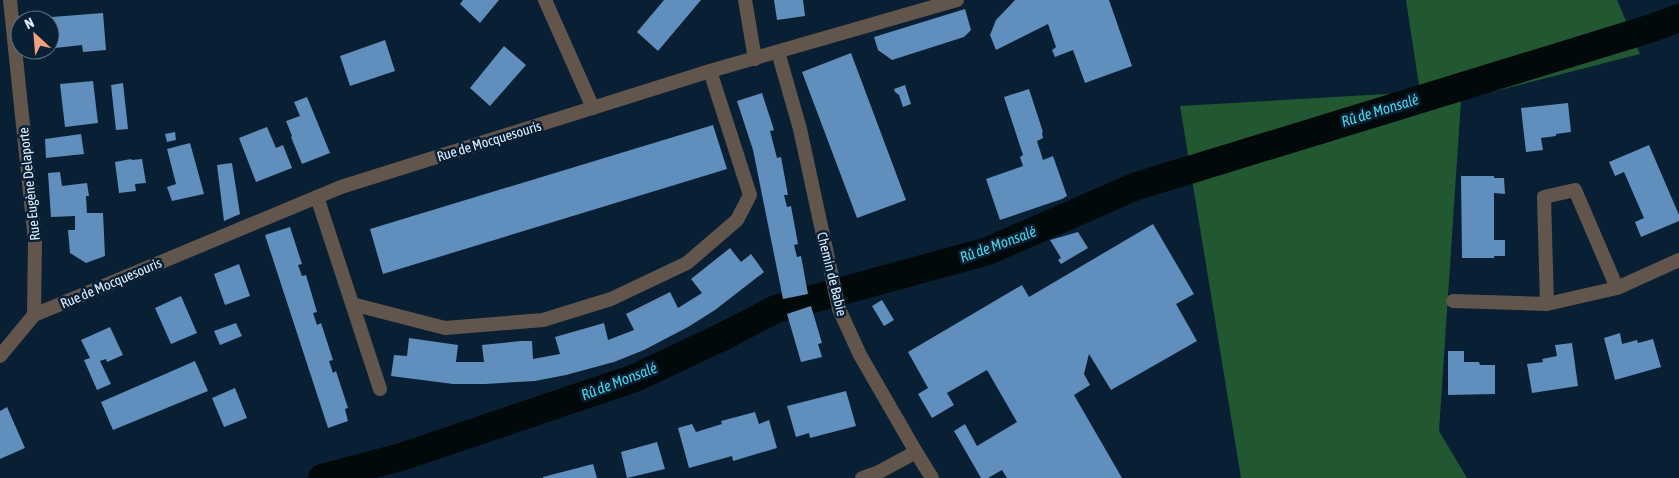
<svg xmlns="http://www.w3.org/2000/svg" width="1679" height="478" font-family="'Asap Condensed',sans-serif">
	<style>
		.forest { fill: #215831 }
		.lines { fill: none; stroke-linecap: round; stroke-linejoin: round }
		.canal { stroke: #01090b; stroke-width: 28 }
		.building { fill: #608ebd }
		.service { stroke: #62564c; stroke-width: 14 }
		.minor { stroke: #62564c; stroke-width: 14 }
		.labels { text-anchor: middle; dominant-baseline: central; stroke-width: 5; stroke-linejoin: round; paint-order: stroke }
		.street-label { font-size: 14px; fill: #e0eefc; stroke: #091f34 }
		.water-label { font-size: 15px; font-style: italic; fill: #4cd5e6; stroke: #091f34 }
	</style>
	<rect width="100%" height="100%" fill="#091f34"/>
	<path class="forest" d="M 1406,0 L 1617,0 L 1640,54 L 1461,100 L 1439,431 L 1467,478 L 1241,478 L 1180,106 L 1420,92 Z"/>
	<g class="lines">
		<path class="canal" d="M 322,478 L 401,457 L 635,378 L 724,336 L 776,309 L 988,251 L 1134,187 L 1649,29 L 1679,18"/>
	</g>
	<path class="building" d="M 463,0 L 499,0 L 480,23 L 460,4 Z
		M 664,0 L 701,0 L 658,51 L 637,32 Z
		M 774,0 L 803,0 L 805,16 L 777,20 Z
		M 1015,0 L 1109,0 L 1132,66 L 1085,83 L 1073,50 L 1055,57 L 1052,50 L 1056,47 L 1048,24 L 996,50 L 990,35 L 996,20 Z
		M 965,9 L 971,30 L 964,37 L 892,60 L 878,50 L 874,37 Z
		M 103,13 L 106,50 L 83,52 L 82,45 L 55,48 L 52,17 Z
		M 385,40 L 395,71 L 350,86 L 340,56 Z
		M 504,46 L 526,65 L 490,106 L 470,88 Z
		M 851,53 L 906,200 L 857,218 L 802,72 Z
		M 93,81 L 98,123 L 65,127 L 60,84 Z
		M 123,83 L 128,129 L 116,130 L 111,85 Z
		M 905,85 L 911,104 L 903,107 L 899,95 L 895,92 L 894,89 Z
		M 1029,89 L 1043,132 L 1042,133 L 1043,138 L 1037,141 L 1043,160 L 1053,156 L 1067,196 L 1062,199 L 1000,220 L 986,179 L 1023,166 L 1020,157 L 1023,155 L 1004,97 Z
		M 762,93 L 774,130 L 770,131 L 777,158 L 781,157 L 788,195 L 784,195 L 787,207 L 791,206 L 798,244 L 794,245 L 797,257 L 801,256 L 808,294 L 783,299 L 753,150 L 737,101 Z
		M 307,97 L 330,153 L 302,164 L 291,137 L 292,136 L 286,121 L 300,116 L 294,102 Z
		M 1568,103 L 1571,132 L 1556,134 L 1556,136 L 1541,138 L 1543,150 L 1526,152 L 1521,108 Z
		M 713,125 L 727,169 L 383,274 L 370,229 Z
		M 267,127 L 276,148 L 283,145 L 292,168 L 256,182 L 239,138 Z
		M 175,132 L 176,140 L 167,142 L 165,134 Z
		M 81,134 L 84,154 L 46,158 L 45,139 Z
		M 190,143 L 204,194 L 172,201 L 167,187 L 176,184 L 167,149 Z
		M 1649,145 L 1679,215 L 1679,221 L 1641,237 L 1635,222 L 1644,218 L 1624,172 L 1615,176 L 1609,162 Z
		M 131,159 L 132,160 L 142,159 L 146,183 L 135,184 L 136,191 L 119,193 L 115,162 Z
		M 232,163 L 240,214 L 224,221 L 217,165 Z
		M 60,172 L 62,186 L 87,183 L 89,196 L 86,196 L 87,213 L 103,213 L 105,256 L 86,263 L 70,253 L 68,230 L 75,230 L 75,216 L 51,217 L 48,173 Z
		M 1461,176 L 1494,176 L 1494,178 L 1504,178 L 1505,194 L 1494,193 L 1494,240 L 1505,240 L 1505,256 L 1494,256 L 1494,258 L 1462,258 Z
		M 1153,224 L 1194,294 L 1176,304 L 1197,341 L 1111,390 L 1089,354 L 1084,374 L 1090,385 L 1074,395 L 1122,478 L 1007,478 L 1002,470 L 988,478 L 981,478 L 954,431 L 965,424 L 977,446 L 1017,422 L 987,370 L 947,393 L 954,405 L 932,418 L 918,394 L 928,388 L 908,352 L 1022,285 L 1029,297 Z
		M 290,227 L 302,264 L 298,265 L 302,276 L 306,275 L 317,312 L 313,313 L 317,325 L 321,323 L 333,360 L 329,361 L 333,373 L 336,371 L 348,408 L 345,409 L 348,421 L 328,428 L 265,235 Z
		M 1078,232 L 1088,248 L 1061,264 L 1058,260 L 1061,258 L 1050,240 Z
		M 730,248 L 741,262 L 751,254 L 764,272 L 715,310 L 688,327 L 644,350 L 614,362 L 566,375 L 535,381 L 485,384 L 453,384 L 391,376 L 394,355 L 407,356 L 409,338 L 458,345 L 456,362 L 484,362 L 482,345 L 521,341 L 532,341 L 533,359 L 560,354 L 555,337 L 604,323 L 608,340 L 634,330 L 626,314 L 670,292 L 678,308 L 702,293 L 691,279 Z
		M 239,264 L 250,296 L 225,305 L 214,274 Z
		M 181,296 L 197,333 L 171,344 L 155,308 Z
		M 882,300 L 894,320 L 884,326 L 872,306 Z
		M 811,306 L 822,343 L 818,344 L 822,357 L 801,362 L 787,314 Z
		M 236,323 L 242,336 L 220,345 L 214,331 Z
		M 110,327 L 123,355 L 107,362 L 106,359 L 100,361 L 111,384 L 97,390 L 84,360 L 90,358 L 81,340 Z
		M 1620,333 L 1622,344 L 1637,340 L 1638,343 L 1653,339 L 1661,367 L 1615,380 L 1604,338 Z
		M 1572,343 L 1578,386 L 1532,393 L 1527,364 L 1543,362 L 1542,359 L 1557,356 L 1555,345 Z
		M 1448,351 L 1464,351 L 1464,362 L 1479,362 L 1480,365 L 1495,365 L 1495,394 L 1448,395 Z
		M 195,361 L 208,391 L 113,430 L 101,402 Z
		M 235,388 L 247,418 L 224,427 L 212,398 Z
		M 846,391 L 856,426 L 810,438 L 809,433 L 796,437 L 787,406 Z
		M 7,407 L 25,448 L 0,459 L 0,411 Z
		M 755,412 L 759,424 L 769,420 L 777,448 L 733,461 L 732,456 L 689,468 L 678,428 L 692,424 L 696,432 L 722,424 L 721,421 Z
		M 657,442 L 665,469 L 627,478 L 621,452 Z
		M 593,464 L 597,478 L 543,478 L 543,477 Z"/>
	<g class="lines">
		<path class="service" d="M 317,197 L 380,389
			M 1453,301 L 1547,304 L 1617,288 L 1679,260
			M 352,304 L 445,328 L 543,320 L 611,299 L 687,263 L 737,220 L 750,195 L 710,71
			M 1547,304 L 1544,197 L 1575,190 L 1617,288
			M 862,478 L 879,472 L 916,452"/>
		<path class="minor" d="M 545,0 L 593,108
			M 745,0 L 755,59
			M 778,52 L 800,129 L 839,309 L 860,355 L 916,452 L 932,478
			M 34,315 L 341,187 L 710,71 L 957,0
			M 0,356 L 34,315 L 35,241 L 10,0"/>
	</g>
	<g class="labels">
		<g class="street-label">
			<text transform="translate(489 141) rotate(-17)">Rue de Mocquesouris</text>
			<text transform="translate(29 184) rotate(-96)">Rue Eugène Delaporte</text>
			<text transform="translate(832 274) rotate(76)">Chemin de Babie</text>
			<text transform="translate(111 283) rotate(-23)">Rue de Mocquesouris</text>
		</g>
		<g class="water-label">
			<text transform="translate(1380 110) rotate(-17)">Rû de Monsalé</text>
			<text transform="translate(998 244) rotate(-20)">Rû de Monsalé</text>
			<text transform="translate(619 381) rotate(-21)">Rû de Monsalé</text>
		</g>
	</g>
	<g transform="translate(35 35) rotate(334)"><circle r="24" fill="#091f34" stroke="#5f7284"/>
	<path d="M0-4L9 19L0 12L-9 19Z" fill="#f2a080"/>
	<text y="-8" font-size="14" font-weight="bold" text-anchor="middle" fill="#e0eefc">N</text>
	</g>
</svg>
